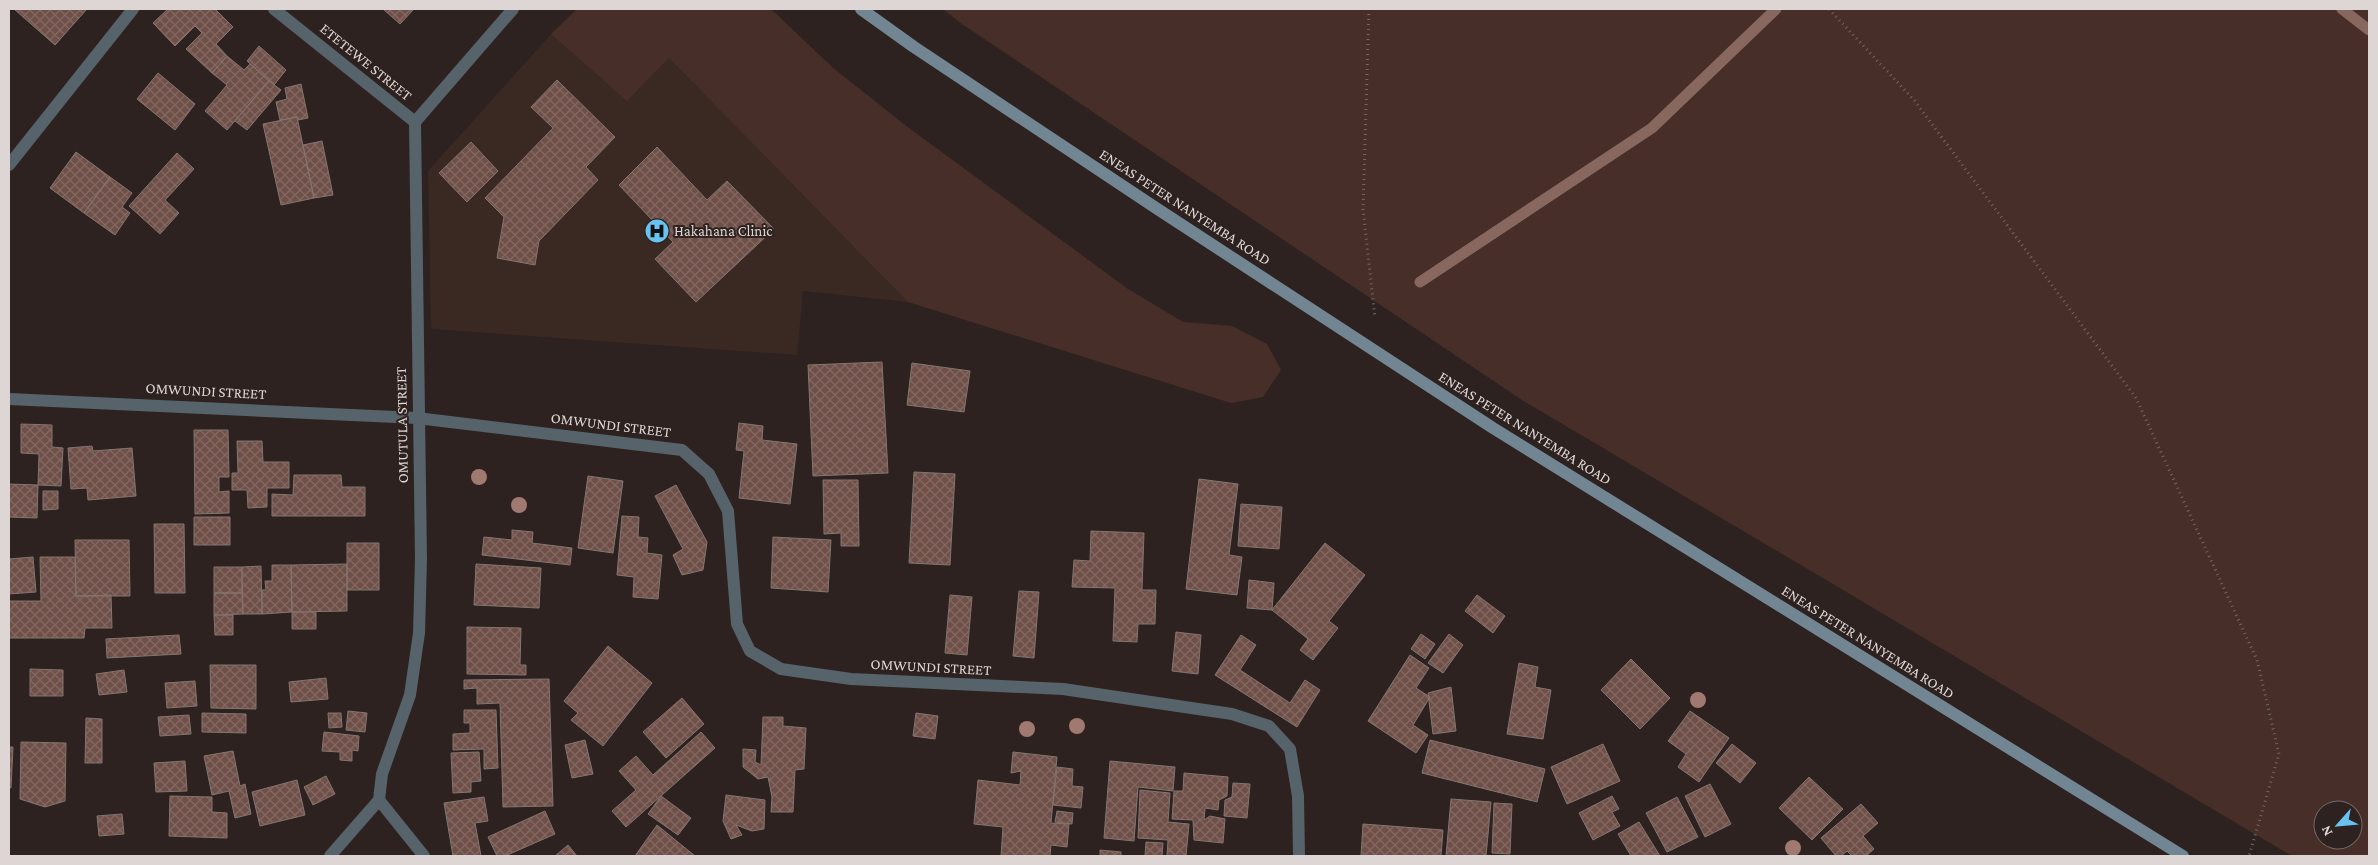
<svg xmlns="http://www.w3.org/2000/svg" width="2378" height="865" font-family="'Crimson Pro',serif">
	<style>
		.built { fill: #3a2823 }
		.grass { fill: #472e28; fill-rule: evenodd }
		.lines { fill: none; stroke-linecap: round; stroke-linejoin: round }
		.stream { stroke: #88675f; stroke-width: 11 }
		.building { fill: url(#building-cross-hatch); stroke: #837571 }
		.path { stroke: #726865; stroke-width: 3; stroke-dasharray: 1 4; stroke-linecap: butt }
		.street { stroke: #56636a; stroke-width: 12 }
		.secondary { stroke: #718692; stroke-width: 12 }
		.tree { fill: #a07970 }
		.labels { text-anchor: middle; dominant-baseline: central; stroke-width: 4; stroke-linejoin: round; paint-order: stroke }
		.street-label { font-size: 15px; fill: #ded6d4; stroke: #2d221f }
		.poi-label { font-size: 15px; fill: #ded6d4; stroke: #2d221f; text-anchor: start }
	</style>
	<defs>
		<pattern id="building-cross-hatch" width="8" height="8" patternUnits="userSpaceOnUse" patternTransform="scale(1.25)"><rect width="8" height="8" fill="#6f5048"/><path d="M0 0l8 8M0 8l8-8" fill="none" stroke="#836862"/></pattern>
	</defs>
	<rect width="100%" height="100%" fill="#2d221f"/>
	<path class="built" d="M 577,9 L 771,9 L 832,67 L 908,302 L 803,291 L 797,355 L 431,329 L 428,171 L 551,34 Z"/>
	<path class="grass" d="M 577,9 L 771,9 L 832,67 L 905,125 L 1128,289 L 1183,322 L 1232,326 L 1267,344 L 1281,370 L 1263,397 L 1231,403 L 908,302 L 669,58 L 627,101 L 551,34 Z
		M 943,9 L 2369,9 L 2369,856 L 2292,856 L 1522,400 L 959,22 ZM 2323,810 L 2353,810 L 2353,840 L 2323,840 Z"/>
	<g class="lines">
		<path class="stream" d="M 2342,9 L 2369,30
			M 1420,282 L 1652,128 L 1776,9"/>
	</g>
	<path class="building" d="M 14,9 L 87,9 L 55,45 Z
		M 168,9 L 215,9 L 233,27 L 216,44 L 227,56 L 212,73 L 186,49 L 202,33 L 195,26 L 175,46 L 153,23 Z
		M 383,9 L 414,9 L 400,24 Z
		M 259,46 L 286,70 L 274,85 L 247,61 Z
		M 227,56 L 244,70 L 250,64 L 269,81 L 227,130 L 205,111 L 227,85 L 212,73 Z
		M 158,73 L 195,104 L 175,130 L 137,99 Z
		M 557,80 L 615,137 L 586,167 L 598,180 L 539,241 L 535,265 L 497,258 L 504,217 L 485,198 L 553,128 L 531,107 Z
		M 269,81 L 281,90 L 247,130 L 235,121 Z
		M 301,84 L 308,118 L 298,120 L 297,117 L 280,120 L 276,102 L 287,99 L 285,88 Z
		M 297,117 L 314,198 L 281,205 L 263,124 Z
		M 322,141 L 333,195 L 314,198 L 303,145 Z
		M 471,142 L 498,171 L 467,202 L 439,173 Z
		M 657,147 L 707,200 L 727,181 L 774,229 L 696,302 L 655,259 L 673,242 L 619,185 Z
		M 76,152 L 110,177 L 84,213 L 50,188 Z
		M 177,153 L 194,169 L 165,200 L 179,213 L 160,234 L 129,206 Z
		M 110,177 L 132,193 L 122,207 L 130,213 L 115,235 L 84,213 Z
		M 882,362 L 888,473 L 813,476 L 808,365 Z
		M 912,363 L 970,371 L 964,412 L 907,405 Z
		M 739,423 L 763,426 L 762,440 L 797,444 L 790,504 L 739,498 L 744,451 L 736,450 Z
		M 21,424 L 52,425 L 52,447 L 63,448 L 61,486 L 38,485 L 39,454 L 21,453 Z
		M 194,430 L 228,430 L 229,477 L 219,477 L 219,492 L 229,491 L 229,513 L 195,514 Z
		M 237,441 L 262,441 L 263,462 L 289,462 L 289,488 L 267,488 L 267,507 L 248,508 L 247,490 L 232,490 L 232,473 L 238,473 Z
		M 92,446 L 93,451 L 132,448 L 136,496 L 88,500 L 87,488 L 71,489 L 68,448 Z
		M 914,472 L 955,474 L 950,565 L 909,563 Z
		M 294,475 L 341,475 L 342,487 L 365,487 L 365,516 L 272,516 L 272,494 L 293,495 Z
		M 588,476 L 623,481 L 613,553 L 578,548 Z
		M 1199,479 L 1238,484 L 1229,555 L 1242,557 L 1237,595 L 1186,589 Z
		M 823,480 L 858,480 L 859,546 L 841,546 L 841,533 L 824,534 Z
		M 9,484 L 38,485 L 37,518 L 9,517 Z
		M 676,485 L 707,542 L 703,570 L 682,575 L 673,555 L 683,549 L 655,496 Z
		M 43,491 L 58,491 L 58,509 L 43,510 Z
		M 1241,504 L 1282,507 L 1279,549 L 1238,546 Z
		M 622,516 L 639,517 L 638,537 L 648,538 L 647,553 L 662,555 L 658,599 L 633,597 L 634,577 L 617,575 Z
		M 194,517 L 230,517 L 230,545 L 194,545 Z
		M 154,524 L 184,524 L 185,593 L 155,593 Z
		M 512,530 L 533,532 L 532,543 L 572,548 L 570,565 L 482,555 L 484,537 L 512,540 Z
		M 1091,531 L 1144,533 L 1142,590 L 1156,590 L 1155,624 L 1138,624 L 1137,642 L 1113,641 L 1115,588 L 1072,587 L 1074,560 L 1090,561 Z
		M 773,537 L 831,540 L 828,592 L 771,588 Z
		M 75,540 L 129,540 L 130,596 L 76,596 Z
		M 347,543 L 379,543 L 379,590 L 347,590 Z
		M 1325,543 L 1365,575 L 1329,621 L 1338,628 L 1313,660 L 1300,650 L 1308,639 L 1272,610 Z
		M 33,557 L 36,592 L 9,594 L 9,559 Z
		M 40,557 L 75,557 L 76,596 L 111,595 L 112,628 L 85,628 L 84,638 L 9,638 L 9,601 L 41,601 Z
		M 347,564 L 347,611 L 292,612 L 291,565 Z
		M 476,564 L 541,568 L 539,608 L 474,605 Z
		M 272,565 L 291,565 L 292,612 L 262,614 L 262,590 L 266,590 L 265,581 L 272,581 Z
		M 261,566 L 262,614 L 243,614 L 242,567 Z
		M 214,567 L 242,567 L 242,593 L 214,593 Z
		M 1249,580 L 1274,583 L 1272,610 L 1247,608 Z
		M 1019,591 L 1039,592 L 1034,658 L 1013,656 Z
		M 214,593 L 242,593 L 243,614 L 214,615 Z
		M 950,595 L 972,597 L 967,655 L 945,653 Z
		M 1477,595 L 1505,616 L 1493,633 L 1465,611 Z
		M 292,612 L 316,612 L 316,629 L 292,629 Z
		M 214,615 L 233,615 L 233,635 L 215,635 Z
		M 467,627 L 521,628 L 520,665 L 526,665 L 526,675 L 467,674 Z
		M 1176,632 L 1201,635 L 1198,674 L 1172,671 Z
		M 1421,634 L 1435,644 L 1425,659 L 1411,649 Z
		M 1449,634 L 1463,645 L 1443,673 L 1428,663 Z
		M 179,635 L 181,654 L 107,658 L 106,639 Z
		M 1241,635 L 1256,645 L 1240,670 L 1290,703 L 1305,680 L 1320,690 L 1297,727 L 1215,675 Z
		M 608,646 L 652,683 L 603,746 L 571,720 L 578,713 L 564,701 Z
		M 1410,655 L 1429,668 L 1416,688 L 1430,697 L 1413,725 L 1428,735 L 1416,753 L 1368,721 Z
		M 1631,659 L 1670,698 L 1640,729 L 1601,690 Z
		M 1519,663 L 1538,667 L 1535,687 L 1551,690 L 1543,739 L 1507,734 Z
		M 210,665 L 256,665 L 256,709 L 211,708 Z
		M 30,669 L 63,670 L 63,696 L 30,696 Z
		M 124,670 L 127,692 L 99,695 L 96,674 Z
		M 326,678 L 328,699 L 291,702 L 289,682 Z
		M 549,679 L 553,806 L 503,807 L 500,703 L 477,704 L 477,688 L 464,689 L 464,680 Z
		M 195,681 L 197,706 L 167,708 L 165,683 Z
		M 1451,687 L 1456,731 L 1433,734 L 1428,693 Z
		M 682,698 L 704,724 L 666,758 L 643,732 Z
		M 464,710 L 496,710 L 498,768 L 484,769 L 484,749 L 453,750 L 453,734 L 470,733 L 470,723 L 464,723 Z
		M 348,711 L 367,713 L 365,732 L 346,730 Z
		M 1690,711 L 1729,738 L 1699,782 L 1678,767 L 1686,754 L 1668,741 Z
		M 202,713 L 246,714 L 246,733 L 202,732 Z
		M 328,713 L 341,713 L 342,727 L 329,728 Z
		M 916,713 L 938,716 L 935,739 L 913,736 Z
		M 189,715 L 191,734 L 160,736 L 158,717 Z
		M 763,717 L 783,717 L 783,726 L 806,728 L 804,769 L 795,770 L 793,812 L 771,812 L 772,797 L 768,777 L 758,779 L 743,767 L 743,749 L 756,750 L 755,762 L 761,765 Z
		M 86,718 L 102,719 L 102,763 L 85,763 Z
		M 324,732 L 359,736 L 358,751 L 352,750 L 352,761 L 340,760 L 340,752 L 322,751 Z
		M 701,732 L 715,748 L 626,827 L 612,811 L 636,790 L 619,771 L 636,756 L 653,775 Z
		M 585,740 L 593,774 L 572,778 L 565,745 Z
		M 1430,740 L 1545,769 L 1537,802 L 1422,773 Z
		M 21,742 L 66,743 L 65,801 L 45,807 L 20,799 Z
		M 1603,744 L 1620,781 L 1567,804 L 1551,767 Z
		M 1732,744 L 1756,763 L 1740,783 L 1716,763 Z
		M 9,747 L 13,747 L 11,788 L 9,787 Z
		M 233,751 L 240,786 L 245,784 L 251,814 L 235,818 L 229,791 L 212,795 L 204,756 Z
		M 479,752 L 481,781 L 471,782 L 471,792 L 453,793 L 451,753 Z
		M 1013,752 L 1057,757 L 1051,823 L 1069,824 L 1067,847 L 1051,845 L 1050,856 L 1001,856 L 1003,827 L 974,824 L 978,780 L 1020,785 L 1021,771 L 1011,773 Z
		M 185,761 L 187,791 L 156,792 L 154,763 Z
		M 1110,761 L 1175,767 L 1173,791 L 1138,787 L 1134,841 L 1104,838 Z
		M 1057,767 L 1073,769 L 1072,786 L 1083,787 L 1081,808 L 1053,805 Z
		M 1184,773 L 1228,777 L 1227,796 L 1219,800 L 1218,810 L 1205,808 L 1204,820 L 1210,816 L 1225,819 L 1223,843 L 1194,840 L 1193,820 L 1172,819 L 1174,791 L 1183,791 Z
		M 326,776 L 335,794 L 313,805 L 304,787 Z
		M 1809,777 L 1843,809 L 1812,840 L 1779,808 Z
		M 297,780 L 305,815 L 260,826 L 252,792 Z
		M 1233,783 L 1250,784 L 1247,818 L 1224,816 L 1225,800 L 1232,797 Z
		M 1710,784 L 1731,824 L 1705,837 L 1685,796 Z
		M 1140,790 L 1170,793 L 1168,822 L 1189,824 L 1186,856 L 1167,856 L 1168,840 L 1138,838 Z
		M 726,795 L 765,800 L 764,829 L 752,831 L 736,825 L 742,835 L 731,839 L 723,821 Z
		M 170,796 L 212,797 L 212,812 L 227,813 L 227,838 L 169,836 Z
		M 661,796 L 691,818 L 678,835 L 648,814 Z
		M 1612,796 L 1619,809 L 1612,812 L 1620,826 L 1593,840 L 1579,813 Z
		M 484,797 L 488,821 L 475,823 L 481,856 L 453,856 L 444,803 Z
		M 1677,797 L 1698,837 L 1667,852 L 1646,813 Z
		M 1451,799 L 1491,802 L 1486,856 L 1446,856 Z
		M 1494,803 L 1512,804 L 1510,854 L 1492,853 Z
		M 1861,804 L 1878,823 L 1863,836 L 1874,849 L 1866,856 L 1852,856 L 1847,851 L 1841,856 L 1836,856 L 1821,838 Z
		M 545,811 L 555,834 L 505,856 L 497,856 L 488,837 Z
		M 1057,811 L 1073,813 L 1072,824 L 1055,822 Z
		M 122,814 L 124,834 L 99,836 L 97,816 Z
		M 1639,822 L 1660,856 L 1631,856 L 1618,834 Z
		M 1363,824 L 1443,830 L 1441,856 L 1361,856 Z
		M 657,825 L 695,856 L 635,856 Z
		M 1146,842 L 1163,843 L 1162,856 L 1145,856 Z
		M 568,845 L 577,856 L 555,856 Z
		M 1100,850 L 1121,852 L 1121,856 L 1100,856 Z"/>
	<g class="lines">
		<path class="path" d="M 1369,9 L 1363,209 L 1375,318
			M 1829,9 L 1914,100 L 2136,398 L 2257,660 L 2279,754 L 2249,856"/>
		<path class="street" d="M 274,9 L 415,122
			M 9,165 L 133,9
			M 9,399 L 417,418 L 682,450 L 709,474 L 728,511 L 737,624 L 750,651 L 781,669 L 851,679 L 1063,689 L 1232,714 L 1269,726 L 1290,749 L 1298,796 L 1299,856
			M 330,856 L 379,800
			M 424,856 L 379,800 L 382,774 L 410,695 L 419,633 L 421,559 L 415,122 L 513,9"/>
		<path class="secondary" d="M 861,9 L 914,47 L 1156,208 L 1493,428 L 2183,856"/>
	</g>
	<g class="tree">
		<circle cx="479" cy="477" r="8"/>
		<circle cx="519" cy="505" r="8"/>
		<circle cx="1698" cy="700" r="8"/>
		<circle cx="1077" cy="726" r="8"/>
		<circle cx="1027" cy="729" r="8"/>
		<circle cx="1793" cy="848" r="8"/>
	</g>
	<defs>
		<symbol id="hospital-disc" viewBox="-11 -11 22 22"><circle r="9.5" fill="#69c3f1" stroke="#2d221f"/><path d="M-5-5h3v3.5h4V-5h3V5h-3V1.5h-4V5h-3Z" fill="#111"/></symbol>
	</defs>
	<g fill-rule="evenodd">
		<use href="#hospital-disc" x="643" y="217" width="28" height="28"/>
	</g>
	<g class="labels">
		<g class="street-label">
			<text transform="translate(366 62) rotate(39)">ETETEWE STREET</text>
			<text transform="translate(1185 207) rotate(33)">ENEAS PETER NANYEMBA ROAD</text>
			<text transform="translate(206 391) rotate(3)">OMWUNDI STREET</text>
			<text transform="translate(402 425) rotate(-91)">OMUTULA STREET</text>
			<text transform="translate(611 425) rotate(7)">OMWUNDI STREET</text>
			<text transform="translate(1525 428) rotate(32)">ENEAS PETER NANYEMBA ROAD</text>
			<text transform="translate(1868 642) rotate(32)">ENEAS PETER NANYEMBA ROAD</text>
			<text transform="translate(931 667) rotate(3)">OMWUNDI STREET</text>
		</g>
		<g class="poi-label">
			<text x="674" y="231">Hakahana Clinic</text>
		</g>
	</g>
	<rect width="2378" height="865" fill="none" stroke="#ded6d4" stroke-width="20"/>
	<g transform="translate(2338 825) rotate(243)"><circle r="24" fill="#2d221f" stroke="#746a67"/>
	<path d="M0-4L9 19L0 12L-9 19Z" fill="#69c3f1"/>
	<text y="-8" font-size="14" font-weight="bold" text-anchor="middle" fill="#ded6d4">N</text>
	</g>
</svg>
